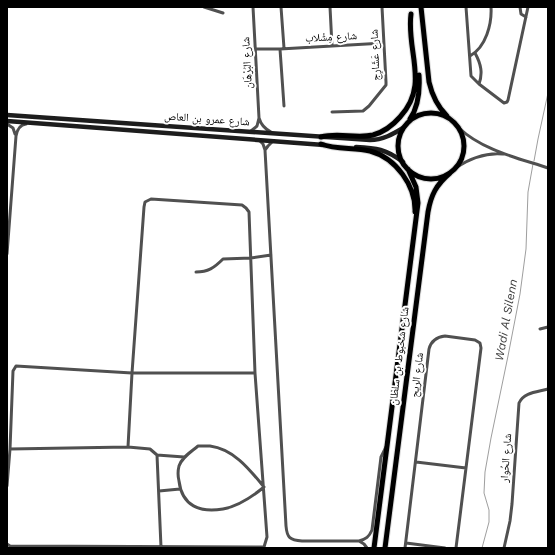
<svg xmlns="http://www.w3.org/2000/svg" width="555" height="555" font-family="'Work Sans','Noto Naskh Arabic',sans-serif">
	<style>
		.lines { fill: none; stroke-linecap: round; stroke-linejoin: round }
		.stream { stroke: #9e9e9e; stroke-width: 1 }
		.primary-casing { stroke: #dbdbdb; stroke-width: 7 }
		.street { stroke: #505050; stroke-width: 3 }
		.secondary { stroke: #1d1d1d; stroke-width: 4.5 }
		.primary { stroke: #000; stroke-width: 5 }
		.labels { text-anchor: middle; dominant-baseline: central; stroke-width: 4; stroke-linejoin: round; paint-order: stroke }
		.street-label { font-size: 11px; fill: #000; stroke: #fff }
		.water-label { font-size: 12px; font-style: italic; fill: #3f3f3f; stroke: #fff }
	</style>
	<rect width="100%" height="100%" fill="#fff"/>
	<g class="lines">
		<path class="stream" d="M 534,161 L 538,139 L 548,93
			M 482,548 L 489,522 L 489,510 L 484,493 L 485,472 L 491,438 L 508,356 L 520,294 L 526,249 L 528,192 L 533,164"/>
		<defs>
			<path id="primary" d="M 421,7 L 429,82 C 432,95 437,106 447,116
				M398 146a33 33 0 1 1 66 0a33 33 0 1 1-66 0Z
				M 410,119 C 419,106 420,91 419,75
				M 321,137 C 338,132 356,139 373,135 C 384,132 393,125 400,117 C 430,85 406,51 411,14
				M 321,144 C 337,150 354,147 370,151 C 396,158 416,186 415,212
				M 374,548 L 418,203 L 416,187 L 408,169
				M 385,548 L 428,212 C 431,195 436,185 450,173"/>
		</defs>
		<use href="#primary" class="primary-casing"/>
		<path class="street" d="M 204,7 L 223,13
			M 253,7 L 259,118 C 261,125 265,129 271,132
			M 281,7 L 284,48
			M 330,7 L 332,46
			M 466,7 L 471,76 L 479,84 L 504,103 L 507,102 L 508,100 L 528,7
			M 520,7 L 521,14 L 526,17
			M 256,49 L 280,49 L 384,43
			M 280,49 L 284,106
			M 475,53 C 481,64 483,73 479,84
			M 470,56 C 486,47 492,24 491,7
			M 332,112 L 363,111 L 369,106 L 386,85 L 386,82 L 382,7
			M 7,124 L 13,128 L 15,134
			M 459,128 C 482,150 518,158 548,168
			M 251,131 L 257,126 L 259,118
			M 260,141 L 263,144 L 265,150 L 286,526 C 287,538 290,540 302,541 L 359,541 C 366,539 369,537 372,530 L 381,457 L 386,447
			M 265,150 L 268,146 L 273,141
			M 455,168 C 469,159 485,152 503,154
			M 7,254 L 16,136 C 17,130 19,125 26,124
			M 196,272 C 208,272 214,268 223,259 L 251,258 L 271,255
			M 540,329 L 548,327
			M 198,446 C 202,446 206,446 210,446 C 234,449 250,470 264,487 C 252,497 239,506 223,509 C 200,513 182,506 179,481 C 178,477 178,470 179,466 C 182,457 191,452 198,446 Z
			M 10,449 L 128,447 L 150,449 L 157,455 L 161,547
			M 157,455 L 184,457
			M 416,462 L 466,468
			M 7,486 L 10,449 L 13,371 L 16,366 L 132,373 L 255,373
			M 159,491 L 180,489
			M 359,541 L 364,544 L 367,548
			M 406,543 L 445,548
			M 7,544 L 10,546 L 264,547 L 267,537 L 255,373 L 249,212 L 246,208 L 242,205 L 151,199 L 145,202 L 144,207 L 132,373 L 128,447
			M 405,548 L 429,349 C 431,341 437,337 445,336 L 475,340 L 480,343 L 481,348 L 456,548
			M 504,548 L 510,521 L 512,504 L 519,403 C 524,392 538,392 548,389"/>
		<path class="secondary" d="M 7,115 L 370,140 C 383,140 393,134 403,128
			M 7,121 L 324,145
			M 356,147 C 376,148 386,149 403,162"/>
		<use href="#primary" class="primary"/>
	</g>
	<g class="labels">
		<g class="street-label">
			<text transform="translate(331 37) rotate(-3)">شارع مِشْلاب</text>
			<text transform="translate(375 55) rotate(-92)">شارع عَشَارِج</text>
			<text transform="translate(247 63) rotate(-93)">شارع البُرْهَان</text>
			<text transform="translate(207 119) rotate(4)">شارع عمرو بن العاص</text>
			<text transform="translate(399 356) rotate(-83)">شارع شخبوط بن سلطان</text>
			<text transform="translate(417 375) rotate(-83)">شارع الريح</text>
			<text transform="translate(506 458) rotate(-86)">شارع الحُوار</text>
		</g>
		<g class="water-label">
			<text transform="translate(506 320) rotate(-80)">Wadi Al Silenn</text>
		</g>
	</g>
	<rect width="555" height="555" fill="none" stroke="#000000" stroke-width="16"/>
</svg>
